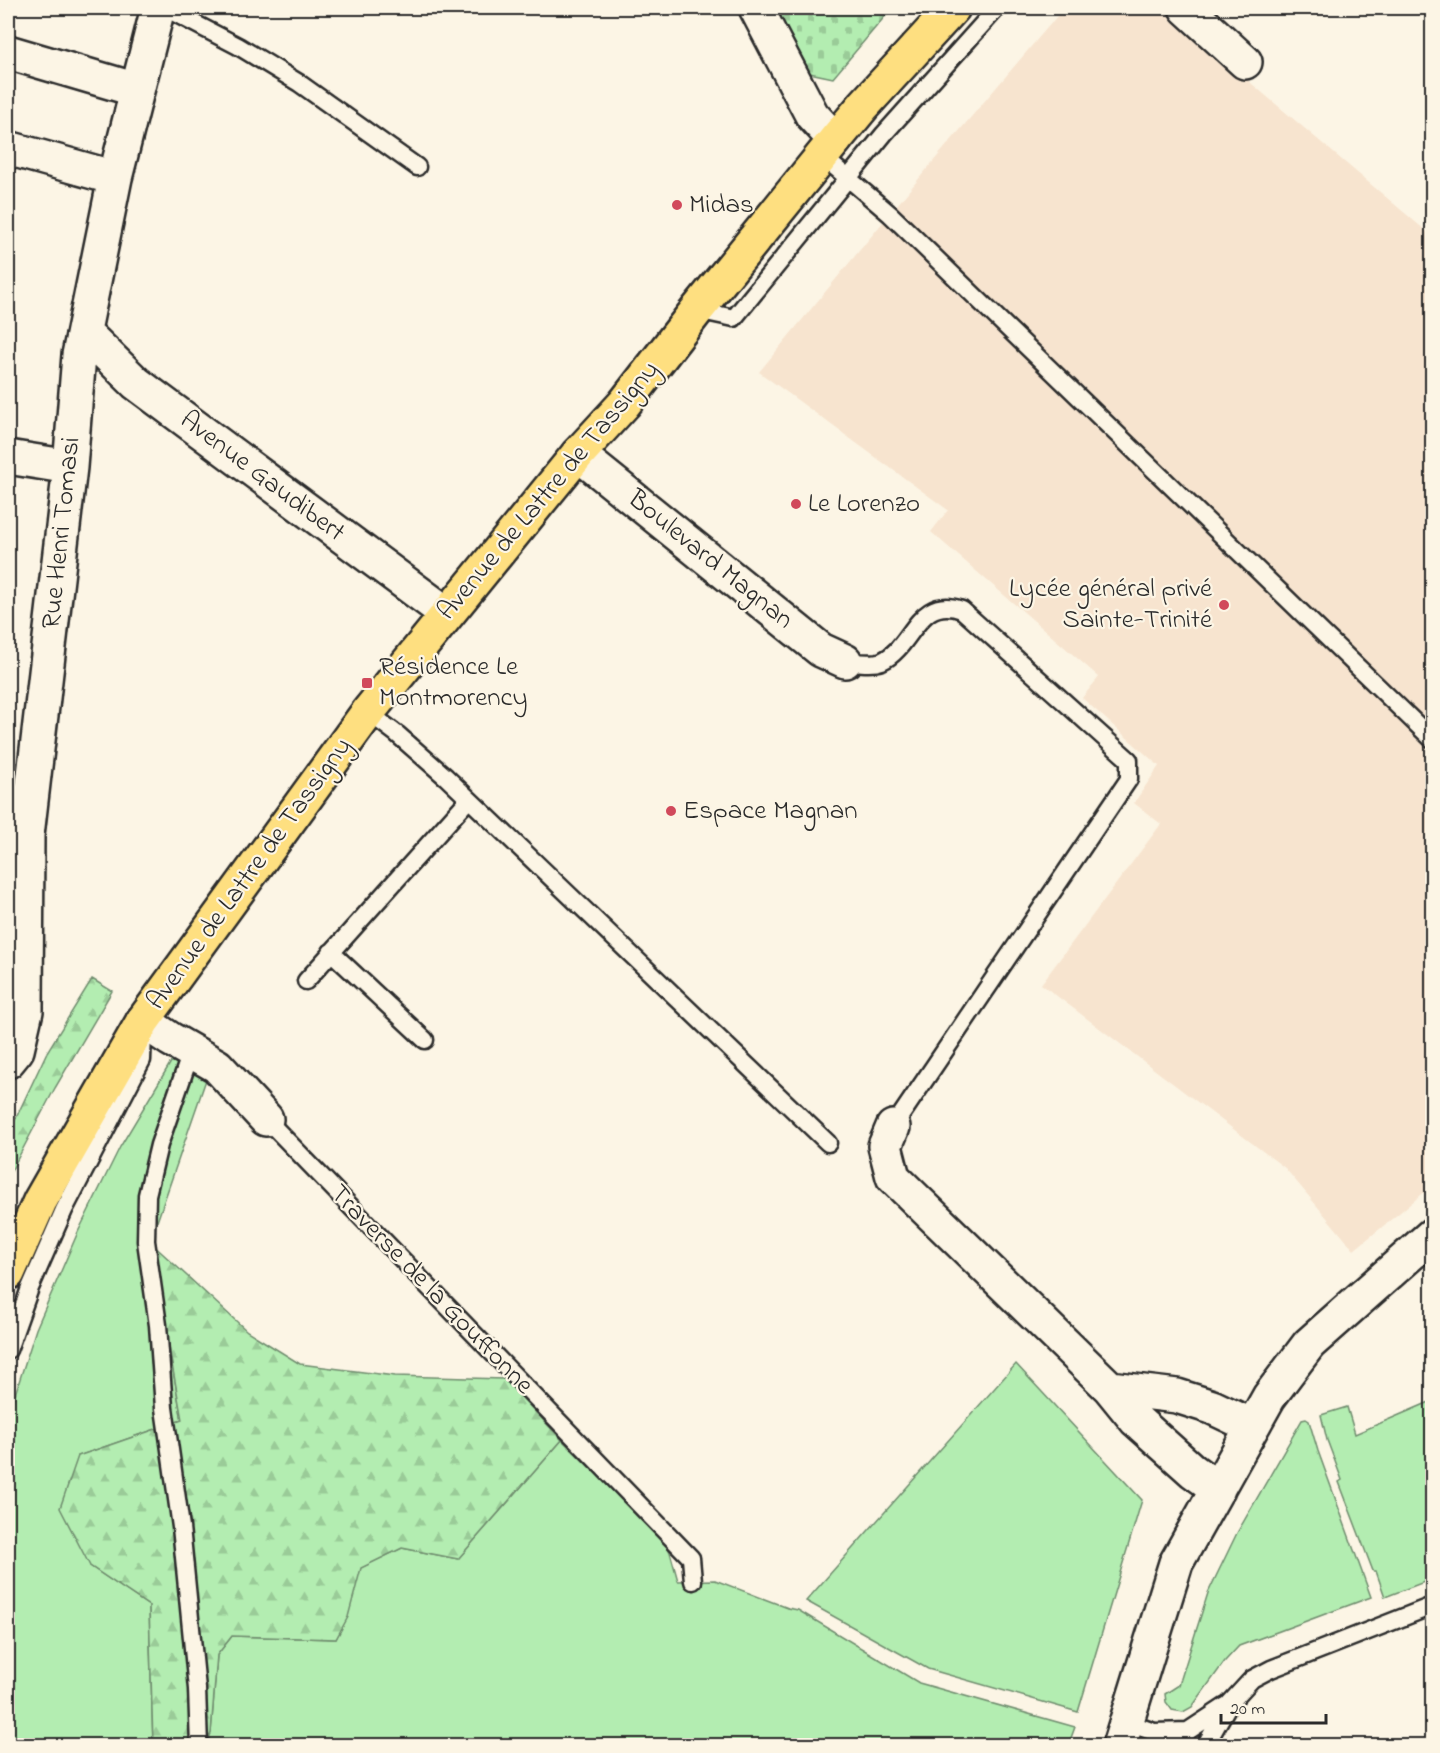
<svg xmlns="http://www.w3.org/2000/svg" width="1440" height="1753" font-family="'Indie Flower',sans-serif">
	<style>
		.built { fill: #f7e4cf }
		.grass { fill: #b3edb1; stroke: #6f8c6e; stroke-width: 1.5 }
		.forest { fill: url(#forest-firs); stroke: #6f8c6e; stroke-width: 1.5 }
		.cemetery { fill: url(#cemetery-stones); stroke: #6f8c6e; stroke-width: 1.5 }
		.lines { fill: none; stroke-linecap: round; stroke-linejoin: round }
		.lane-casing { stroke: #2b2b2b; stroke-width: 21 }
		.street-casing { stroke: #2b2b2b; stroke-width: 38 }
		.secondary-casing { stroke: #2b2b2b; stroke-width: 38 }
		.primary-casing { stroke: #2b2b2b; stroke-width: 38 }
		.lane { stroke: #fcf5e5; stroke-width: 16 }
		.street { stroke: #fcf5e5; stroke-width: 33 }
		.secondary { stroke: #fcf5e5; stroke-width: 33 }
		.primary { stroke: #fedf80; stroke-width: 33 }
		.poi-dot { fill: #d1495b; stroke: #fcf5e5; stroke-width: 2 }
		.labels { text-anchor: middle; dominant-baseline: central; stroke-width: 4.5; stroke-linejoin: round; paint-order: stroke }
		.poi-label { font-size: 27px; fill: #2b2b2b; stroke: #fcf5e5; text-anchor: start }
		.street-label { font-size: 27px; fill: #2b2b2b; stroke: #fcf5e5 }
	</style>
	<defs>
		<pattern id="forest-firs" width="22" height="20" patternUnits="userSpaceOnUse" patternTransform="scale(1.5)"><rect width="22" height="20" fill="#b3edb1"/><path d="M5 1l3.5 6h-7zM16 11l3.5 6h-7z" fill="#9acb98"/></pattern>
		<pattern id="cemetery-stones" width="16" height="16" patternUnits="userSpaceOnUse" patternTransform="scale(1.5)"><rect width="16" height="16" fill="#b3edb1"/><path d="M2 7V4a2 2 0 0 1 4 0v3zM10 15v-3a2 2 0 0 1 4 0v3z" fill="#9acb98"/></pattern>
	</defs>
	<rect width="100%" height="100%" fill="#fcf5e5"/>
	<filter id="ink" filterUnits="userSpaceOnUse"><feTurbulence type="fractalNoise" baseFrequency=".0167" numOctaves="2"/><feDisplacementMap in="SourceGraphic" scale="12" xChannelSelector="R" yChannelSelector="G"/><feConvolveMatrix kernelMatrix="1 2 1 2 8 2 1 2 1" color-interpolation-filters="sRGB"/></filter>
	<g filter="url(#ink)">
		<path class="built" d="M 1064,8 L 1162,8 L 1432,236 L 1432,1186 L 1354,1250 L 1285,1168 L 1041,984 L 1161,824 L 1134,803 L 1159,766 L 1082,698 L 1099,677 L 931,532 L 948,510 L 759,372 L 931,164 Z"/>
		<path class="grass" d="M 179,1060 L 209,1071 L 150,1242 L 182,1420 L 78,1456 L 90,1566 L 149,1606 L 153,1745 L 8,1746 L 8,1416 L 36,1329 L 78,1232 L 120,1147 L 171,1062 Z
			M 1016,1364 L 1142,1500 L 1078,1712 L 928,1669 L 806,1601 Z
			M 1432,1401 L 1432,1579 L 1385,1597 L 1376,1571 L 1373,1571 L 1339,1482 L 1342,1480 L 1327,1440 L 1321,1415 L 1347,1407 L 1355,1434 Z
			M 1306,1419 L 1309,1421 L 1318,1451 L 1371,1597 L 1239,1646 L 1225,1661 L 1192,1707 L 1183,1712 L 1172,1710 L 1166,1702 L 1165,1694 L 1179,1685 L 1208,1593 L 1237,1533 L 1302,1420 Z
			M 562,1440 L 665,1542 L 670,1552 L 678,1581 L 715,1580 L 788,1608 L 798,1610 L 919,1683 L 1075,1727 L 1068,1746 L 206,1746 L 211,1733 L 217,1655 L 232,1636 L 336,1639 L 347,1617 L 360,1568 L 402,1548 L 458,1559 Z"/>
		<path class="forest" d="M 92,979 L 112,991 L 55,1088 L 8,1177 L 8,1135 L 47,1052 Z
			M 150,1242 L 247,1331 L 300,1364 L 395,1376 L 504,1379 L 562,1440 L 458,1559 L 402,1548 L 361,1568 L 348,1617 L 336,1639 L 232,1636 L 217,1655 L 211,1733 L 206,1745 L 153,1745 L 149,1606 L 90,1566 L 60,1508 L 78,1456 L 182,1420 Z"/>
		<path class="cemetery" d="M 773,8 L 892,8 L 833,78 L 805,72 Z"/>
		<g class="lines">
			<defs>
				<path id="lane" d="M 165,8 L 238,46 L 299,83 L 417,167
					M 822,156 L 890,214 L 1432,739
					M 697,310 L 734,318 L 884,134 L 997,8
					M 845,661 C 857,662 871,665 882,661 C 913,647 917,594 962,610 L 1129,760 L 1129,779 L 893,1127
					M 368,712 L 397,734 L 446,777 L 828,1143
					M 331,952 L 425,1040
					M 306,981 L 469,799
					M 190,1050 L 187,1064 L 159,1145 L 147,1195 L 146,1241 L 158,1325 L 164,1408 L 181,1527 L 197,1689 L 199,1746
					M 266,1119 L 691,1558 L 693,1581
					M 8,1350 L 30,1288 L 64,1210 L 142,1060 L 143,1034
					M 1126,1722 L 1154,1732 L 1188,1731 L 1226,1706
					M 1205,1746 L 1229,1704 L 1252,1679 L 1271,1669 L 1432,1606"/>
				<path id="street" d="M 1186,8 L 1245,62
					M 8,52 L 137,90
					M 8,148 L 115,178
					M 84,332 L 136,383 L 447,614
					M 578,454 L 821,650 L 845,661
					M 8,457 L 70,467
					M 143,1021 L 170,1039 L 217,1066 L 266,1119
					M 8,1061 L 17,1050 L 26,1011 L 27,835 L 70,467 L 79,355 L 115,178 L 158,8
					M 893,1127 L 885,1146 L 893,1177 L 1110,1388
					M 1218,1489 L 1193,1471 L 1136,1420 L 1110,1388 L 1177,1396 L 1212,1407 L 1252,1426
					M 1119,1746 L 1176,1563 L 1269,1397 L 1309,1344 L 1432,1235"/>
				<path id="secondary" d="M 756,8 L 812,115 L 835,140"/>
				<path id="primary" d="M 8,1273 L 40,1201 L 143,1021 L 368,712 L 578,454 L 624,404 L 697,310 L 835,140 L 864,105 L 953,8"/>
			</defs>
			<use href="#lane" class="lane-casing"/>
			<use href="#street" class="street-casing"/>
			<use href="#secondary" class="secondary-casing"/>
			<use href="#primary" class="primary-casing"/>
			<use href="#lane" class="lane"/>
			<use href="#street" class="street"/>
			<use href="#secondary" class="secondary"/>
			<use href="#primary" class="primary"/>
		</g>
	</g>
	<g class="poi-dot">
		<circle cx="677" cy="205" r="6"/>
		<circle cx="796" cy="504" r="6"/>
		<circle cx="1224" cy="605" r="6"/>
		<rect x="361" y="677" width="12" height="12" rx="3"/>
		<circle cx="671" cy="811" r="6"/>
	</g>
	<g class="labels">
		<g class="poi-label">
			<text x="689" y="205">Midas</text>
			<text x="808" y="504">Le Lorenzo</text>
			<text x="1212" y="589" text-anchor="end">Lycée général privé<tspan x="1212" dy="31">Sainte-Trinité</tspan></text>
			<text x="379" y="667">Résidence Le<tspan x="379" dy="31">Montmorency</tspan></text>
			<text x="683" y="811">Espace Magnan</text>
		</g>
		<g class="street-label">
			<text transform="translate(262 477) rotate(37)">Avenue Gaudibert</text>
			<text transform="translate(549 491) rotate(-50)">Avenue de Lattre de Tassigny</text>
			<text transform="translate(62 533) rotate(-84)">Rue Henri Tomasi</text>
			<text transform="translate(710 560) rotate(39)">Boulevard Magnan</text>
			<text transform="translate(250 874) rotate(-54)">Avenue de Lattre de Tassigny</text>
			<text transform="translate(431 1290) rotate(46)">Traverse de la Gouffonne</text>
		</g>
	</g>
	<rect width="1440" height="1753" fill="none" stroke="#fcf5e5" stroke-width="30"/>
	<rect x="15" y="15" width="1410" height="1723" fill="none" stroke="#2b2b2b" stroke-width="2" filter="url(#ink)"/>
	<path d="M1221 1714v9h105v-9" fill="none" stroke="#2b2b2b" stroke-width="3"/>
	<text x="1230" y="1714" font-size="18" fill="#2b2b2b" stroke="#fcf5e5" stroke-width="4.5" paint-order="stroke">20 m</text>
</svg>
